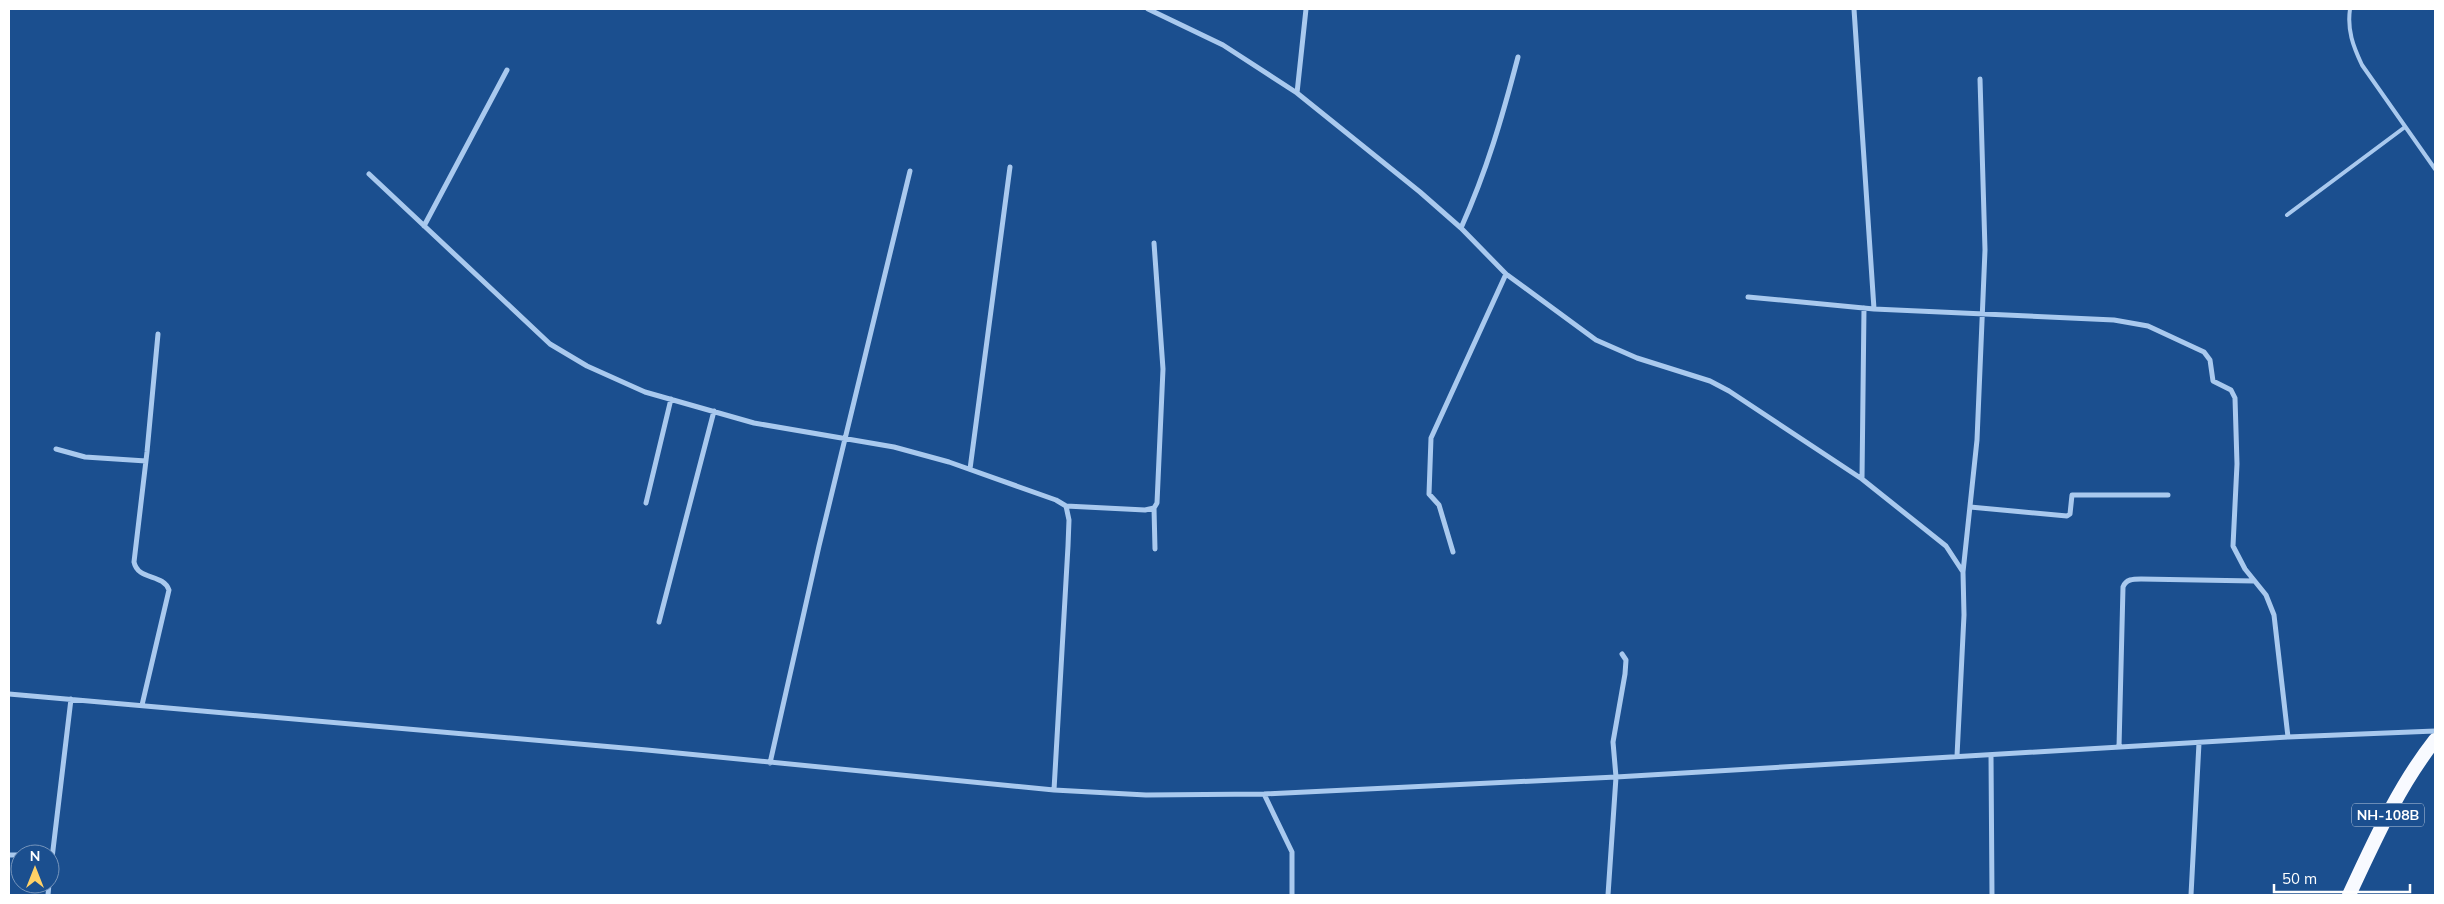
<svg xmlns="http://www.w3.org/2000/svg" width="2444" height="904" font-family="Mulish,sans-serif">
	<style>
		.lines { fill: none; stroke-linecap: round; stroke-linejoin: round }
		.service { stroke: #a9c9ee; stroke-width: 4 }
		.minor { stroke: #a9c9ee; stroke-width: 5 }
		.trunk { stroke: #f8faff; stroke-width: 14 }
		.labels { text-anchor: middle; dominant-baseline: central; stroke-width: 5; stroke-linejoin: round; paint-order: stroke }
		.shield { fill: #1b4f8f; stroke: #bbcadd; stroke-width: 1 }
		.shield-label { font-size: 14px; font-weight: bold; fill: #fff }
	</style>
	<rect width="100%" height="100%" fill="#1b4f8f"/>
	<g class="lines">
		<path class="service" d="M 2350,9 C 2347,30 2353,46 2362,65 L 2435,169
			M 2287,215 L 2405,127"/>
		<path class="minor" d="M 1148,9 L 1223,45 L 1297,93 L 1420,192 L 1461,228 L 1506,274 L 1596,340 L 1637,358 L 1710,381 L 1729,391 L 1862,479 L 1946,546 L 1963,572 L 1964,615 L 1957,756
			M 1854,9 L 1874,309
			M 1297,93 L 1306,9
			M 369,174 L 550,344 L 587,366 L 645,392 L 754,423 L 894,447 L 949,462 L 1056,500 L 1066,506 L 1069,520 L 1068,546 L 1054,790
			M 424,226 L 507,70
			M 1461,228 C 1487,170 1502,118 1518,57
			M 1748,297 L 1874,309 L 2114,320 L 2148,326 L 2204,352 L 2210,360 L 2213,381 L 2231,390 L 2235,398 L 2237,464 L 2233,546 L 2245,569 L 2266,595 L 2274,615 L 2288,737
			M 56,449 L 85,457 L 146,461
			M 970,469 L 1010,167
			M 1862,479 L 1864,308
			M 646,503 L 671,399
			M 1066,506 L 1145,510 L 1154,508 L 1157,503 L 1163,369 L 1154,243
			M 1970,507 L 2067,516 L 2070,514 L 2072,495 L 2168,495
			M 1154,508 L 1155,549
			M 1453,552 L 1439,505 L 1429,494 L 1431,438 L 1506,274
			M 1963,572 L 1977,440 L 1985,250 L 1980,79
			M 659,622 L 714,411
			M 9,694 L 647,750 L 1054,790 L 1146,795 L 1264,794 L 1616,777 L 2288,737 L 2435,731
			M 142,705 L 169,590 C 163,573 138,581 134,562 L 147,452 L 158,334
			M 2119,747 L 2123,587 C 2126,579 2133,579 2141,579 L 2254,581
			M 1991,755 L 1992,895
			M 770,763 L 819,546 L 910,171
			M 1264,794 L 1292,852 L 1292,895
			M 9,855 L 20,855
			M 50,875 L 71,699
			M 48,895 L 49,884
			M 1608,895 L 1616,777 L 1613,742 L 1625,674 L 1626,660 L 1622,654
			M 2191,895 L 2199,743"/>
		<path class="trunk" d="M 2349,895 C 2374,842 2398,787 2435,740"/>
	</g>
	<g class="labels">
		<rect class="shield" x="2352" y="803.5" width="72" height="23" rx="4"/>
		<g class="shield-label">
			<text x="2388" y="815">NH-108B</text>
		</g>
	</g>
	<rect width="2444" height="904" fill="none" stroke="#ffffff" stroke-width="20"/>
	<g transform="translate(35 869)"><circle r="24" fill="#1b4f8f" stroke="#7695bc"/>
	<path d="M0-4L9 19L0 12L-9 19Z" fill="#ffd166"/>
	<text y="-8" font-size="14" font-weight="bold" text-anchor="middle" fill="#ffffff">N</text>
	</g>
	<path d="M2274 884v8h136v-8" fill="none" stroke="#ffffff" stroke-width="2.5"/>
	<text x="2282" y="884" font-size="15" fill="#ffffff" stroke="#1b4f8f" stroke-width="4" paint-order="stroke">50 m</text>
</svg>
